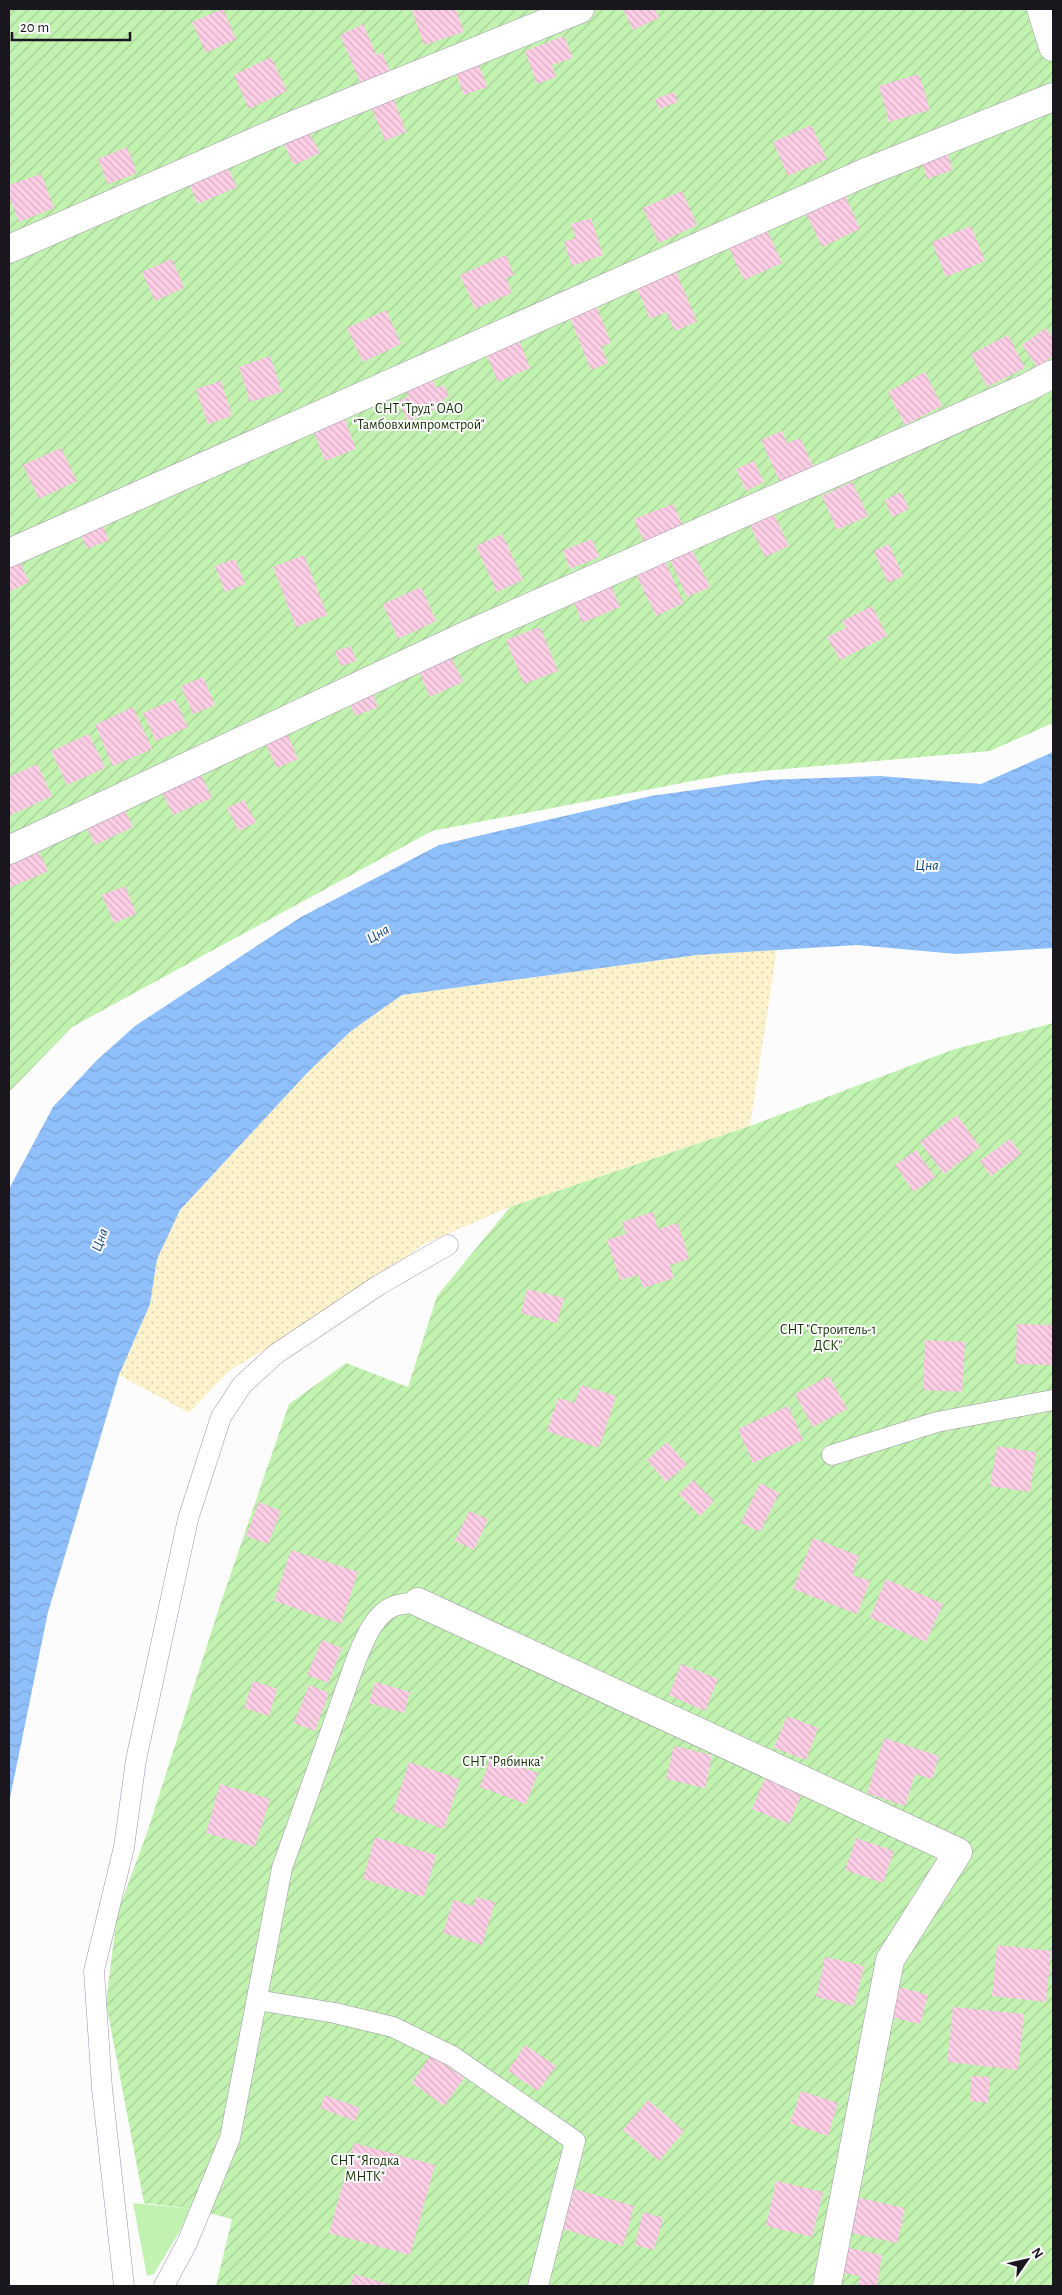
<svg xmlns="http://www.w3.org/2000/svg" width="1062" height="2295" font-family="'Alegreya Sans',sans-serif">
	<style>
		.green { fill: #c2f2b0 }
		.sand { fill: url(#sand-dots) }
		.garden { fill: url(#garden-furrows) }
		.water { fill: url(#water-waves) }
		.building { fill: url(#building-back-hatch) }
		.lines { fill: none; stroke-linecap: round; stroke-linejoin: round }
		.lane-casing { stroke: #9e95aa; stroke-width: 21 }
		.street-casing { stroke: #9e95aa; stroke-width: 29 }
		.lane { stroke: #fff; stroke-width: 20 }
		.street { stroke: #fff; stroke-width: 28 }
		.labels { text-anchor: middle; dominant-baseline: central; stroke-width: 4; stroke-linejoin: round; paint-order: stroke }
		.park-label { font-size: 14px; fill: #143205; stroke: #fcfcfc }
		.water-label { font-size: 15px; font-style: italic; fill: #16467d; stroke: #fcfcfc }
	</style>
	<defs>
		<pattern id="sand-dots" width="8" height="8" patternUnits="userSpaceOnUse" patternTransform="scale(1.25)"><rect width="8" height="8" fill="#fcf2cc"/><path d="M2 2h.1M6 6h.1" fill="none" stroke="#d7cfaf" stroke-width="1.8" stroke-linecap="round"/></pattern>
		<pattern id="garden-furrows" width="10" height="10" patternUnits="userSpaceOnUse" patternTransform="scale(1.25)"><rect width="10" height="10" fill="#c2f2b0"/><path d="M-1 1l2-2M0 10L10 0M9 11l2-2" fill="none" stroke="#a6cf97"/></pattern>
		<pattern id="water-waves" width="16" height="10" patternUnits="userSpaceOnUse" patternTransform="scale(1.25)"><rect width="16" height="10" fill="#8fc0fc"/><path d="M0 5q4-4 8 0t8 0" fill="none" stroke="#7ba4d8"/></pattern>
		<pattern id="building-back-hatch" width="6" height="6" patternUnits="userSpaceOnUse" patternTransform="scale(1.25)"><rect width="6" height="6" fill="#fdcee5"/><path d="M-1 5l2 2M0 0l6 6M5-1l2 2" fill="none" stroke="#d8b0c4"/></pattern>
	</defs>
	<rect width="100%" height="100%" fill="#fcfcfc"/>
	<path class="green" d="M 133,2203 L 193,2209 L 154,2274 L 147,2276 Z"/>
	<path class="sand" d="M 777,949 L 750,1126 L 510,1207 L 424,1244 L 334,1309 L 229,1371 L 189,1413 L 119,1375 L 150,1304 L 156,1259 L 180,1210 L 308,1072 L 351,1031 L 402,995 L 697,955 Z"/>
	<path class="garden" d="M 9,9 L 1053,9 L 1053,723 L 990,751 L 729,774 L 432,831 L 72,1027 L 9,1092 Z
		M 1053,1023 L 1053,2286 L 216,2286 L 232,2219 L 193,2209 L 144,2203 L 106,2003 L 117,1914 L 148,1830 L 218,1611 L 289,1404 L 346,1363 L 408,1387 L 437,1296 L 510,1207 L 750,1126 L 952,1050 Z"/>
	<path class="water" d="M 1053,752 L 1053,948 L 956,954 L 857,945 L 697,955 L 402,995 L 351,1031 L 308,1072 L 180,1210 L 157,1259 L 150,1304 L 119,1375 L 48,1612 L 9,1803 L 9,1189 L 53,1107 L 97,1060 L 135,1026 L 301,917 L 439,845 L 651,796 L 765,780 L 880,776 L 981,784 Z"/>
	<path class="building" d="M 223,9 L 236,39 L 206,53 L 192,22 Z
		M 416,9 L 456,9 L 464,32 L 424,45 L 412,10 Z
		M 623,9 L 655,9 L 659,18 L 633,30 Z
		M 363,24 L 376,55 L 382,53 L 391,73 L 362,86 L 340,35 Z
		M 564,36 L 573,58 L 552,65 L 556,77 L 537,84 L 525,51 Z
		M 271,57 L 287,91 L 249,109 L 234,75 Z
		M 478,62 L 487,87 L 464,95 L 455,71 Z
		M 919,74 L 930,110 L 889,122 L 879,86 Z
		M 674,92 L 678,102 L 659,109 L 655,99 Z
		M 393,97 L 406,132 L 385,141 L 371,106 Z
		M 811,125 L 827,159 L 788,176 L 773,142 Z
		M 309,132 L 320,153 L 294,165 L 284,144 Z
		M 127,147 L 137,173 L 108,184 L 98,159 Z
		M 947,153 L 953,170 L 927,179 L 922,162 Z
		M 226,164 L 237,187 L 198,204 L 188,181 Z
		M 41,174 L 54,208 L 19,222 L 9,195 L 9,185 Z
		M 682,191 L 697,225 L 659,243 L 643,208 Z
		M 845,195 L 860,229 L 822,247 L 806,213 Z
		M 591,218 L 603,255 L 572,266 L 564,242 L 576,238 L 571,224 Z
		M 971,226 L 985,261 L 946,277 L 932,242 Z
		M 766,228 L 782,263 L 744,280 L 728,246 Z
		M 506,255 L 514,275 L 506,278 L 512,293 L 475,309 L 460,275 Z
		M 172,259 L 184,288 L 155,301 L 142,272 Z
		M 676,271 L 697,322 L 675,331 L 666,312 L 650,319 L 637,288 Z
		M 597,307 L 611,343 L 601,347 L 608,363 L 591,370 L 570,318 Z
		M 386,310 L 401,344 L 363,362 L 347,328 Z
		M 1046,328 L 1053,338 L 1053,356 L 1037,367 L 1022,345 Z
		M 515,330 L 530,368 L 498,382 L 482,344 Z
		M 1008,335 L 1025,368 L 987,387 L 971,354 Z
		M 270,356 L 282,392 L 250,402 L 239,367 Z
		M 428,371 L 436,388 L 444,385 L 449,396 L 442,400 L 444,405 L 408,422 L 398,401 L 409,396 L 403,383 Z
		M 925,372 L 942,406 L 905,425 L 888,392 Z
		M 221,381 L 232,416 L 208,424 L 196,389 Z
		M 338,402 L 356,449 L 325,461 L 307,414 Z
		M 782,431 L 787,443 L 800,438 L 813,466 L 780,482 L 761,440 Z
		M 61,448 L 77,481 L 39,499 L 23,465 Z
		M 754,461 L 764,482 L 746,491 L 736,469 Z
		M 852,482 L 868,516 L 837,530 L 822,496 Z
		M 901,492 L 909,509 L 892,517 L 885,500 Z
		M 673,504 L 684,528 L 645,544 L 634,519 Z
		M 97,512 L 109,540 L 87,549 L 75,521 Z
		M 773,512 L 789,546 L 765,557 L 749,523 Z
		M 502,534 L 523,580 L 497,592 L 476,546 Z
		M 592,539 L 599,557 L 570,569 L 563,550 Z
		M 889,544 L 903,576 L 888,583 L 874,551 Z
		M 691,547 L 710,587 L 687,597 L 669,557 Z
		M 14,549 L 29,582 L 9,592 L 9,551 Z
		M 304,555 L 327,615 L 296,627 L 273,567 Z
		M 662,555 L 684,603 L 656,616 L 633,568 Z
		M 235,559 L 245,584 L 225,592 L 215,566 Z
		M 609,581 L 620,607 L 582,623 L 572,597 Z
		M 421,587 L 436,621 L 398,639 L 383,604 Z
		M 872,606 L 887,636 L 840,660 L 827,637 L 846,628 L 842,621 Z
		M 540,627 L 558,671 L 524,684 L 506,640 Z
		M 351,646 L 356,661 L 341,666 L 335,651 Z
		M 449,653 L 463,682 L 430,697 L 417,667 Z
		M 203,677 L 215,705 L 193,714 L 181,686 Z
		M 370,687 L 378,707 L 355,716 L 347,696 Z
		M 175,699 L 188,727 L 156,741 L 143,713 Z
		M 133,707 L 152,749 L 113,766 L 95,725 Z
		M 283,724 L 298,759 L 277,768 L 261,734 Z
		M 89,734 L 105,768 L 67,785 L 51,751 Z
		M 37,764 L 52,796 L 9,816 L 9,777 Z
		M 196,764 L 212,798 L 173,815 L 157,781 Z
		M 117,793 L 133,827 L 95,845 L 79,811 Z
		M 244,800 L 256,822 L 239,831 L 227,808 Z
		M 32,837 L 48,871 L 9,888 L 9,847 Z
		M 125,886 L 136,914 L 114,923 L 102,895 Z
		M 957,1115 L 980,1147 L 944,1174 L 920,1142 Z
		M 1010,1139 L 1021,1154 L 991,1176 L 980,1161 Z
		M 916,1150 L 935,1177 L 914,1192 L 895,1165 Z
		M 653,1212 L 658,1229 L 678,1223 L 689,1259 L 670,1265 L 674,1278 L 643,1288 L 639,1275 L 620,1280 L 607,1240 L 626,1234 L 622,1222 Z
		M 527,1289 L 564,1298 L 557,1323 L 521,1313 Z
		M 1017,1324 L 1053,1325 L 1053,1365 L 1016,1364 Z
		M 925,1340 L 965,1342 L 962,1392 L 923,1390 Z
		M 829,1376 L 847,1409 L 813,1427 L 795,1394 Z
		M 581,1385 L 616,1396 L 599,1448 L 547,1431 L 558,1398 L 575,1403 Z
		M 788,1406 L 803,1440 L 753,1463 L 738,1429 Z
		M 667,1442 L 687,1465 L 666,1482 L 647,1460 Z
		M 997,1446 L 1036,1452 L 1030,1492 L 990,1486 Z
		M 693,1480 L 714,1501 L 700,1516 L 679,1494 Z
		M 760,1483 L 779,1493 L 760,1532 L 741,1523 Z
		M 259,1502 L 281,1511 L 268,1544 L 246,1536 Z
		M 469,1511 L 488,1519 L 474,1550 L 455,1541 Z
		M 813,1538 L 859,1556 L 852,1575 L 870,1581 L 857,1614 L 793,1589 Z
		M 291,1550 L 358,1572 L 341,1624 L 274,1601 Z
		M 886,1579 L 943,1604 L 926,1642 L 870,1618 Z
		M 322,1640 L 342,1648 L 328,1683 L 307,1675 Z
		M 681,1664 L 718,1679 L 705,1711 L 669,1695 Z
		M 253,1681 L 277,1689 L 269,1716 L 244,1708 Z
		M 375,1682 L 410,1692 L 404,1713 L 369,1703 Z
		M 309,1685 L 329,1693 L 315,1731 L 294,1723 Z
		M 787,1716 L 818,1728 L 806,1760 L 774,1748 Z
		M 884,1738 L 939,1756 L 932,1779 L 915,1774 L 905,1806 L 867,1793 Z
		M 674,1746 L 712,1755 L 705,1788 L 666,1779 Z
		M 491,1756 L 538,1773 L 526,1804 L 480,1787 Z
		M 409,1762 L 460,1779 L 444,1829 L 393,1811 Z
		M 765,1778 L 802,1793 L 789,1824 L 752,1809 Z
		M 220,1784 L 270,1799 L 255,1847 L 206,1833 Z
		M 375,1837 L 436,1855 L 424,1897 L 363,1879 Z
		M 856,1838 L 894,1851 L 883,1883 L 845,1870 Z
		M 476,1897 L 495,1902 L 482,1945 L 443,1933 L 453,1900 L 473,1906 Z
		M 997,1945 L 1051,1951 L 1046,2002 L 992,1996 Z
		M 825,1957 L 864,1966 L 854,2006 L 816,1997 Z
		M 899,1987 L 928,1995 L 920,2024 L 891,2017 Z
		M 953,2007 L 1024,2014 L 1018,2070 L 947,2062 Z
		M 525,2045 L 556,2066 L 538,2091 L 508,2071 Z
		M 431,2055 L 464,2078 L 444,2106 L 412,2083 Z
		M 971,2076 L 990,2077 L 988,2103 L 970,2101 Z
		M 801,2091 L 838,2103 L 828,2136 L 790,2123 Z
		M 325,2095 L 360,2108 L 355,2121 L 320,2108 Z
		M 648,2100 L 684,2131 L 659,2161 L 623,2130 Z
		M 354,2143 L 435,2165 L 410,2255 L 329,2233 Z
		M 776,2181 L 823,2192 L 812,2237 L 766,2226 Z
		M 574,2189 L 634,2206 L 623,2246 L 563,2229 Z
		M 855,2197 L 905,2208 L 897,2243 L 847,2232 Z
		M 643,2212 L 663,2218 L 654,2250 L 635,2245 Z
		M 849,2248 L 882,2255 L 877,2286 L 858,2286 L 860,2276 L 844,2273 Z
		M 354,2274 L 394,2286 L 350,2286 Z"/>
	<g class="lines">
		<defs>
			<path id="lane" d="M 832,1455 L 937,1422 L 1053,1400
				M 257,2000 L 335,2013 L 393,2027 L 452,2056 L 575,2141 L 538,2286
				M 124,2286 L 102,2088 L 94,1971 L 124,1847 L 136,1760 L 188,1519 L 221,1417 L 242,1385 L 276,1354 L 379,1285 L 448,1245
				M 164,2286 L 187,2243 L 230,2138 L 282,1868 L 356,1660 C 364,1641 373,1615 394,1606 C 401,1604 410,1603 418,1602"/>
			<path id="street" d="M 1041,9 L 1053,47
				M 9,249 L 284,129 L 580,9
				M 9,553 L 864,173 L 1053,97
				M 9,850 L 467,635 L 1026,388 L 1053,374
				M 418,1602 L 958,1852 L 890,1960 L 827,2286"/>
		</defs>
		<use href="#lane" class="lane-casing"/>
		<use href="#street" class="street-casing"/>
		<use href="#lane" class="lane"/>
		<use href="#street" class="street"/>
	</g>
	<g class="labels">
		<g class="park-label">
			<text x="419" y="409">СНТ "Труд" ОАО<tspan x="419" dy="16">"Тамбовхимпромстрой"</tspan></text>
			<text x="828" y="1330">СНТ "Строитель-1<tspan x="828" dy="16">ДСК"</tspan></text>
			<text x="503" y="1762">СНТ "Рябинка"</text>
			<text x="365" y="2161">СНТ "Ягодка<tspan x="365" dy="16">МНТК"</tspan></text>
		</g>
		<g class="water-label">
			<text x="927" y="865">Цна</text>
			<text transform="translate(378 934) rotate(-30)">Цна</text>
			<text transform="translate(100 1240) rotate(-70)">Цна</text>
		</g>
	</g>
	<rect width="1062" height="2295" fill="none" stroke="#1a161e" stroke-width="20"/>
	<g transform="translate(1027 2260) rotate(56)" stroke="#fcfcfc" stroke-width="4" paint-order="stroke">
	<path d="M0-4L9 19L0 12L-9 19Z" fill="#1a161e"/>
	<text y="-8" font-size="14" font-weight="bold" text-anchor="middle" fill="#1a161e">N</text>
	</g>
	<path d="M12 32v8h118v-8" fill="none" stroke="#1a161e" stroke-width="2.5"/>
	<text x="20" y="32" font-size="15" fill="#1a161e" stroke="#fcfcfc" stroke-width="4" paint-order="stroke">20 m</text>
</svg>
